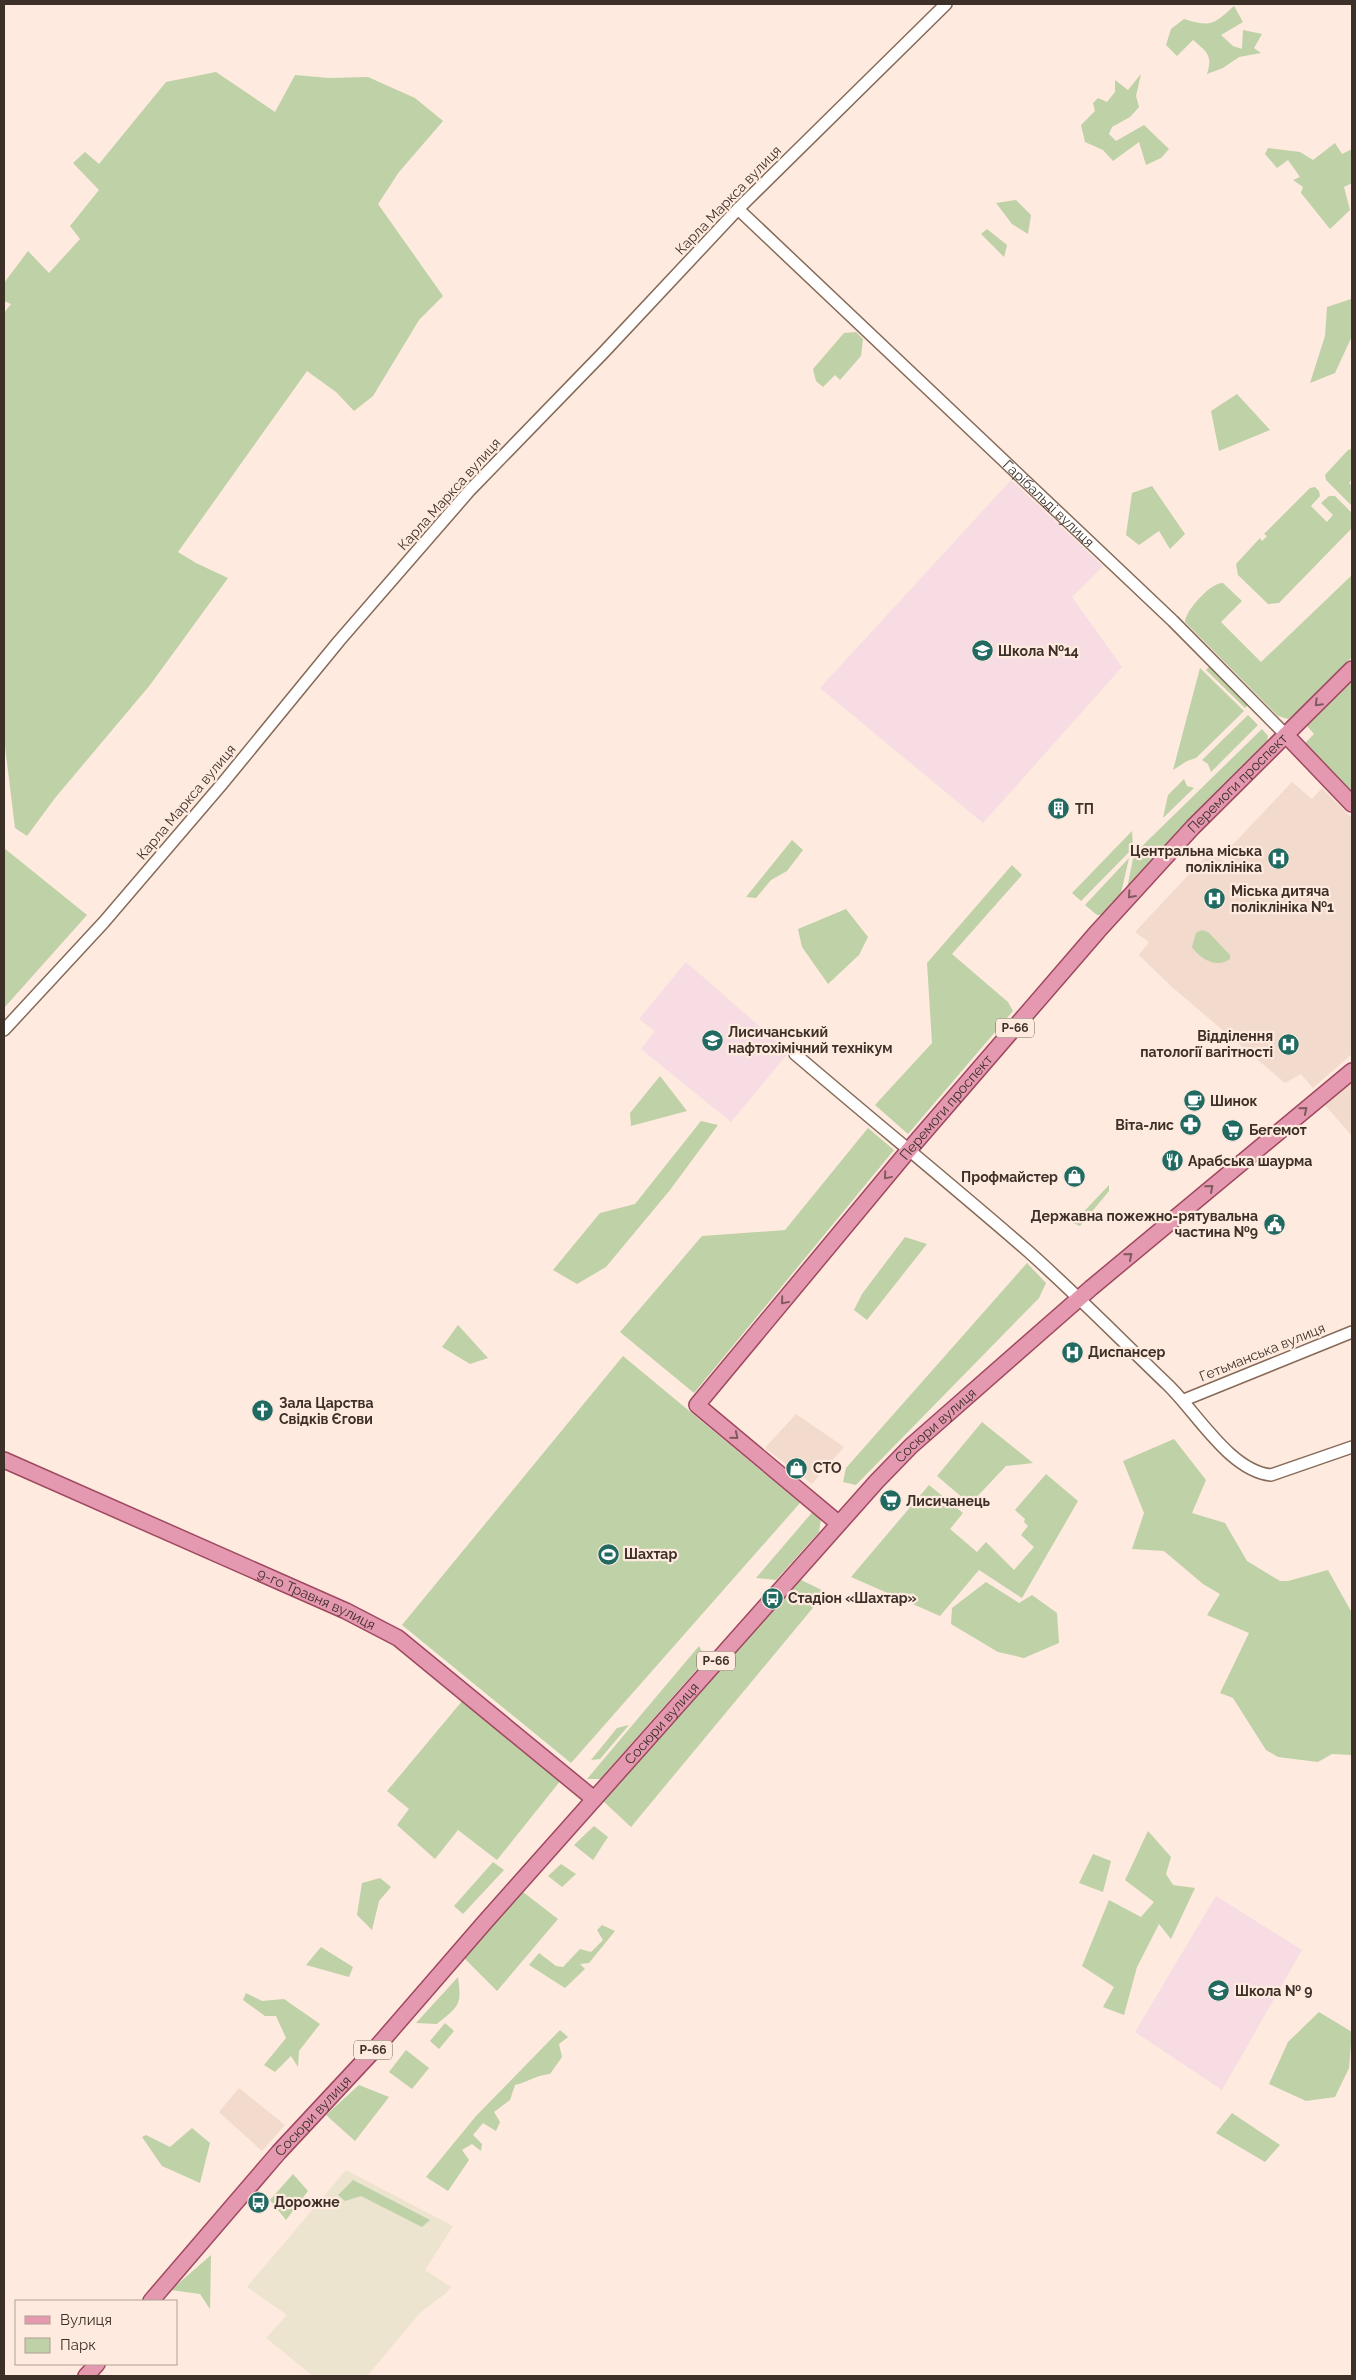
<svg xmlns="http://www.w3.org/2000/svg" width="1356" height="2380" font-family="Raleway,sans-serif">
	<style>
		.built { fill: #f2dacc }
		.industrial { fill: #ece4ce }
		.education { fill: #f7dce3 }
		.green { fill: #bed1a7 }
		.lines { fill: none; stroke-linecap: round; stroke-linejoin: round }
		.minor-casing { stroke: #876a58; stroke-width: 14 }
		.major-casing { stroke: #9f485f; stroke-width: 18 }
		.minor { stroke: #fff; stroke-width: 11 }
		.major { stroke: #e599b1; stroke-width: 15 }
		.oneway { stroke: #805a5f }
		.labels { text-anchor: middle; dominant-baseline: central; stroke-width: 4.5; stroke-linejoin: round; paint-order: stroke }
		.shield { fill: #feeade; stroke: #77685f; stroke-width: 1 }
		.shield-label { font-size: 12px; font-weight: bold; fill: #3d3028 }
		.street-label { font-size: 14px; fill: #3d3028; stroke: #feeade }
		.poi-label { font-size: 14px; font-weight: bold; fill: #3d3028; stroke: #feeade; text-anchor: start }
	</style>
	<rect width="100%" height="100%" fill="#feeade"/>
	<path class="built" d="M 1292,782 L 1312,799 L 1322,788 L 1352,818 L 1352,1054 L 1313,1088 L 1301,1074 L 1285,1083 L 1172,987 L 1139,955 L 1149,942 L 1135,932 L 1208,854 L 1222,860 L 1228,865 L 1232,861 L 1224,854 Z
		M 1352,1080 L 1352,1136 L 1324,1104 Z
		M 796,1414 L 844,1447 L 812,1484 L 765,1448 Z
		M 239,2088 L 285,2125 L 262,2151 L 219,2112 Z"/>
	<path class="industrial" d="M 346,2170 L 453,2226 L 425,2270 L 451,2287 L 446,2293 L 420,2313 L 367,2376 L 313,2376 L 266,2338 L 287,2315 L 247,2287 Z"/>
	<path class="education" d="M 1011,480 L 1103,566 L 1072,597 L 1122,667 L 983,823 L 820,688 Z
		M 686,962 L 789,1052 L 731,1122 L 641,1049 L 655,1031 L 639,1019 Z
		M 1216,1896 L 1302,1950 L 1222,2090 L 1135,2032 Z"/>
	<path class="green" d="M 1234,6 L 1243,22 L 1221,35 L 1233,46 L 1242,49 L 1243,30 L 1262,34 L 1254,48 L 1261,53 L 1239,57 L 1223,68 L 1207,74 C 1213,55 1207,52 1193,40 L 1177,56 L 1166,45 L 1171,29 L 1184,19 C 1211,27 1213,25 1234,6 Z
		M 216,72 L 275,112 L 295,75 L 329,78 L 368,77 L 415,98 L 443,121 L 399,172 L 378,204 L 443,296 L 419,320 L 373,396 L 354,411 L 336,392 L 307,371 L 178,552 L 196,563 L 228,578 L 150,685 L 55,798 L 27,836 L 15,828 L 4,738 L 4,313 L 11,304 L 4,301 L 4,283 L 28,251 L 49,273 L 80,239 L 70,226 L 99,190 L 73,163 L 85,152 L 99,164 L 166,82 Z
		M 1141,74 L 1136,96 L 1139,107 L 1130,117 L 1112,127 L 1109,134 L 1116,141 L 1144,125 L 1169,149 L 1161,158 L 1146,165 L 1139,142 L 1113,161 L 1103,150 L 1085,142 L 1081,125 L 1095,111 L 1093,103 L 1098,98 L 1107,102 L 1115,92 L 1115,80 L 1128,90 Z
		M 1335,143 L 1342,154 L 1352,149 L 1352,183 L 1344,187 L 1350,210 L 1330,229 L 1301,193 L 1303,187 L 1293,180 L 1300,177 L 1288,160 L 1277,168 L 1265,154 L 1268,148 L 1300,152 L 1313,160 Z
		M 1016,200 L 1031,215 L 1028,234 L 1012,224 L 996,203 Z
		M 987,229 L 1007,245 L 1004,257 L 981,234 Z
		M 1351,299 L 1352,336 L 1335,373 L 1310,383 L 1325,336 L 1327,307 Z
		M 856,332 L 863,339 L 861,356 L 840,380 L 835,375 L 823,387 L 816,381 L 813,369 L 844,333 Z
		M 1237,394 L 1270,430 L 1219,451 L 1211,411 Z
		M 1352,449 L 1352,479 L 1349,483 L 1352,486 L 1352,506 L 1326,480 L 1325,475 L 1348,450 Z
		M 1152,486 L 1185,534 L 1170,549 L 1159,531 L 1139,545 L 1126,535 L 1132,493 Z
		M 1315,487 L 1319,491 L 1320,496 L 1311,506 L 1327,522 L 1333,515 L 1321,503 L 1329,496 L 1335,496 L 1352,513 L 1352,528 L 1279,603 L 1268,604 L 1238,575 L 1236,564 L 1260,538 L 1262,541 L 1267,536 L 1264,534 L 1310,488 Z
		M 1352,575 L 1352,657 L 1296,713 L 1288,719 L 1278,716 L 1185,622 C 1185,611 1211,582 1223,583 L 1242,601 L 1221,622 L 1261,662 Z
		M 1210,666 L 1249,704 L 1245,708 L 1206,670 Z
		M 1200,668 L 1244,711 L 1196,758 L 1187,761 L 1173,770 Z
		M 1352,681 L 1352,793 L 1304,744 L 1314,734 L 1307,726 Z
		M 1248,715 L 1258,725 L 1211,772 L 1208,764 L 1202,760 Z
		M 1262,729 L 1268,736 L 1267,741 L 1127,888 L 1134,854 Z
		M 1184,779 L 1187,786 L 1194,788 L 1163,818 L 1168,795 Z
		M 1132,831 L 1133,848 L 1081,901 L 1072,893 Z
		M 792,840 L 803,850 L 787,871 L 771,880 L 756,898 L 746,897 Z
		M 4,848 L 87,915 L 4,1008 Z
		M 1129,858 L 1121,893 L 1102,915 L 1097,915 L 1085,905 Z
		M 1012,865 L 1022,875 L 952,954 L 1008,1002 L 1013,1011 L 908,1134 L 875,1105 L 932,1043 L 927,963 Z
		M 846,909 L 868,937 L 859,955 L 828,984 L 802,947 L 798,929 Z
		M 1202,930 L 1208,932 L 1230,955 L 1230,959 C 1217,969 1200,959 1192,947 L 1196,933 Z
		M 660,1076 L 687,1111 L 631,1126 L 630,1113 Z
		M 701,1121 L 718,1125 L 670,1190 L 606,1267 L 577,1284 L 553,1270 L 600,1213 L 635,1204 Z
		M 868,1128 L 894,1150 L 694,1393 L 620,1332 L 702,1236 L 785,1230 Z
		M 1109,1185 L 1109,1191 L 1080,1226 L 1073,1223 Z
		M 905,1237 L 927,1244 L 867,1320 L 854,1310 L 862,1294 Z
		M 1027,1263 L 1046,1283 L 1039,1298 L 856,1485 L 843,1482 L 846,1468 Z
		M 458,1325 L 488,1358 L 470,1364 L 442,1347 Z
		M 623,1356 L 800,1503 L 571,1763 L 402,1625 Z
		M 982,1422 L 1033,1463 L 1006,1466 L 970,1504 L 937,1476 Z
		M 1174,1439 L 1206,1480 L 1192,1513 L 1225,1523 L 1247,1561 L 1280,1581 L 1288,1581 L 1328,1570 L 1352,1613 L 1352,1755 L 1332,1754 L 1318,1762 L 1278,1757 L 1266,1750 L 1233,1698 L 1220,1693 L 1249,1633 L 1207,1615 L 1220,1594 L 1203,1584 L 1164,1551 L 1132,1549 L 1144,1513 L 1123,1461 Z
		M 1046,1474 L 1078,1501 L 1022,1598 L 979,1570 L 940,1616 L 851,1577 L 929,1485 L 963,1513 L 950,1529 L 977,1552 L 986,1542 L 1014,1570 L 1034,1547 L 1021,1535 L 1028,1526 L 1024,1522 L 1025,1519 L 1015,1510 Z
		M 815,1509 L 821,1519 L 819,1532 L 776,1580 L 756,1578 Z
		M 797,1578 L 826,1592 L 631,1827 L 602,1800 Z
		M 986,1582 L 1019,1603 L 1032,1595 L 1057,1613 L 1059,1643 L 1024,1658 L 998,1652 L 951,1624 L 952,1608 Z
		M 699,1646 L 706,1659 L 600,1779 L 587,1779 Z
		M 463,1700 L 561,1780 L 497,1860 L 458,1830 L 435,1859 L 397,1825 L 409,1809 L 387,1791 Z
		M 629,1725 L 600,1759 L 591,1760 L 617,1728 Z
		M 594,1826 L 608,1837 L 593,1860 L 574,1845 Z
		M 1148,1831 L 1171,1857 L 1166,1874 L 1173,1885 L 1195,1888 L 1171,1939 L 1159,1924 L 1137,1967 L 1124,2015 L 1103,2007 L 1114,1987 L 1082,1966 L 1109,1900 L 1141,1917 L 1154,1902 L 1125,1880 Z
		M 1093,1854 L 1111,1861 L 1103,1892 L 1079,1883 Z
		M 493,1862 L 504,1870 L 463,1914 L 454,1906 Z
		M 561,1864 L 576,1874 L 562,1887 L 548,1876 Z
		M 380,1878 L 391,1887 L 379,1901 L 372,1930 L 357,1915 L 362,1883 Z
		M 523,1892 L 558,1919 L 497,1991 L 463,1957 Z
		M 602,1925 L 615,1931 L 589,1963 L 580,1964 L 585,1969 L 565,1988 L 529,1965 L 539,1953 L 556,1966 L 563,1967 L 580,1949 L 591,1952 L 603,1940 L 597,1930 Z
		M 321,1947 L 353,1967 L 349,1977 L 306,1965 Z
		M 458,1977 C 462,2005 459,2006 437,2024 L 416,2023 Z
		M 246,1993 L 262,2001 L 284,1999 L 320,2024 L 299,2051 L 298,2067 L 291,2056 L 275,2072 L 264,2065 L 286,2038 L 276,2016 L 265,2016 L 243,2000 Z
		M 1319,2012 L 1352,2032 L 1349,2068 L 1335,2097 L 1306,2101 L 1269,2084 L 1288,2042 Z
		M 445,2023 L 454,2031 L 439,2049 L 430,2041 Z
		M 560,2030 L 568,2037 L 559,2044 L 562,2057 L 550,2074 C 536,2075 528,2082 515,2085 L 510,2100 L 494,2112 L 500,2122 L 496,2131 L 483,2123 L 473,2135 L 482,2144 L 481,2151 L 472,2144 L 462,2150 L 469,2160 L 448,2191 L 426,2177 L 476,2116 Z
		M 406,2050 L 429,2068 L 412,2089 L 389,2072 Z
		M 359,2085 L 389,2097 L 355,2141 L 326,2115 Z
		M 1232,2113 L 1280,2145 L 1265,2162 L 1216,2133 Z
		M 192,2128 L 210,2143 L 200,2183 L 162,2166 L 142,2137 L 146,2135 L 170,2147 Z
		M 293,2174 L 308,2191 L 286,2220 L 270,2200 Z
		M 353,2180 L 430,2220 L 422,2227 L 361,2196 L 345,2201 L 338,2195 Z
		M 211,2255 L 210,2309 L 200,2294 L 171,2290 Z"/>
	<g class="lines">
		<defs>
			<g id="minor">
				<path id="s1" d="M 738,209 L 1173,621 L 1286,735"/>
				<path d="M 4,1030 L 104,922 L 222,784 L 339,641 L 470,490 L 604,352 L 738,209 L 946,4"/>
				<path d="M 795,1054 C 872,1120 952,1185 1029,1252 C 1077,1295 1122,1341 1168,1385 C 1197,1413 1230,1471 1271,1475 L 1352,1447"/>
				<path d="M 1184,1400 L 1352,1332"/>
			</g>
			<g id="major">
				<path d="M 1286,735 L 1352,804"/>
				<path id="s2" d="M 4,1460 L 346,1611 L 398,1638 L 594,1799"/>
				<path id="s3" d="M 838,1523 L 697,1405 L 908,1151 L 1098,931 L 1193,827 L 1352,669"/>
				<path id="s4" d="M 151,2301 L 279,2152 L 375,2049 L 485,1922 L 877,1481 L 911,1446 L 1091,1288 L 1352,1071"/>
				<path d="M 86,2376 L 97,2364"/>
			</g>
		</defs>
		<use href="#minor" class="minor-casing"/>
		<use href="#major" class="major-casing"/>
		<use href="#minor" class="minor"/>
		<use href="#major" class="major"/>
	</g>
	<defs><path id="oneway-chevron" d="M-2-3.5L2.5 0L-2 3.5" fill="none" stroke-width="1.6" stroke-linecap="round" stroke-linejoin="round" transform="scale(1.25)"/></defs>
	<g class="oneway">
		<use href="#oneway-chevron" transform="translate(1318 703) rotate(135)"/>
		<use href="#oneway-chevron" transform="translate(1131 895) rotate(132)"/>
		<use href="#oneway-chevron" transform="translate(1304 1110) rotate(-39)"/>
		<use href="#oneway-chevron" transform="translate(887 1176) rotate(130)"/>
		<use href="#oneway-chevron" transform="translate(1210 1188) rotate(-41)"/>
		<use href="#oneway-chevron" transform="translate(1129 1256) rotate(-40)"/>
		<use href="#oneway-chevron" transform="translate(784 1301) rotate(130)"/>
		<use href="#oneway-chevron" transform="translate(735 1436) rotate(40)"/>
	</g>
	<defs>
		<symbol id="school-disc" viewBox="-11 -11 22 22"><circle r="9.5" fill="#216a61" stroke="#feeade"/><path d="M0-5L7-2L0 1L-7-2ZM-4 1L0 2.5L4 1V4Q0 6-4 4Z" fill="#fff"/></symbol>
		<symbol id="building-disc" viewBox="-11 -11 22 22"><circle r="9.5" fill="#216a61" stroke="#feeade"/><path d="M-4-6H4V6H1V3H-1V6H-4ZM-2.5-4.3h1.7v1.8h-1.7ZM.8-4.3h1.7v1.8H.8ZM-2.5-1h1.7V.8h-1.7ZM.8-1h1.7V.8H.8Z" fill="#fff"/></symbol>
		<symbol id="hospital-disc" viewBox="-11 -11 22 22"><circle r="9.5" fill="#216a61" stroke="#feeade"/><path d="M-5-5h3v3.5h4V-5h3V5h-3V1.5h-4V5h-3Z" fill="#fff"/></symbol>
		<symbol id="university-disc" viewBox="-11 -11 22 22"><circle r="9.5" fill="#216a61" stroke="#feeade"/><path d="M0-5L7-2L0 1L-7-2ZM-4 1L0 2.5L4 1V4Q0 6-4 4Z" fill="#fff"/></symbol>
		<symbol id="cafe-disc" viewBox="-11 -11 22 22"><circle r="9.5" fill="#216a61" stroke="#feeade"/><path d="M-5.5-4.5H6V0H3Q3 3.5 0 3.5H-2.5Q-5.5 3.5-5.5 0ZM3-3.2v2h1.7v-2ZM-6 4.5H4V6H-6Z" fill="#fff"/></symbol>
		<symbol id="pharmacy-disc" viewBox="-11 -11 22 22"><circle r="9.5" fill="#216a61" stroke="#feeade"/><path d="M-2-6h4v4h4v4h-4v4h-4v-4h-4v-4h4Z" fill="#fff"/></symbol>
		<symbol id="supermarket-disc" viewBox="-11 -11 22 22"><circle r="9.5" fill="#216a61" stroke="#feeade"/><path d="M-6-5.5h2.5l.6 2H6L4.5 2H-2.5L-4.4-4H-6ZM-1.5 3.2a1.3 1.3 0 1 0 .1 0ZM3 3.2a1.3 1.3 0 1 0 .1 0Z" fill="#fff"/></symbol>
		<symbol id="restaurant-disc" viewBox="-11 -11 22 22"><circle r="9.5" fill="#216a61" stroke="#feeade"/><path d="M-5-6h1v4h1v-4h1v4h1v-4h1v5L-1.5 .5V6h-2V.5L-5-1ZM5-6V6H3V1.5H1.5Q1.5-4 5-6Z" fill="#fff"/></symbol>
		<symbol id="shop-disc" viewBox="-11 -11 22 22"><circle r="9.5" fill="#216a61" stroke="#feeade"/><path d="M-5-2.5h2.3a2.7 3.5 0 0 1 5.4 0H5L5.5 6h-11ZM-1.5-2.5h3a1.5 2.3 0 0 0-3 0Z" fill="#fff"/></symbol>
		<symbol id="civic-disc" viewBox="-11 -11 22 22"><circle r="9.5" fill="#216a61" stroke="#feeade"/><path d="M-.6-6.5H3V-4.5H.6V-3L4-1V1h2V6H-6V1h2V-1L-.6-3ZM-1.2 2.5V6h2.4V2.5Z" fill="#fff"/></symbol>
		<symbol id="church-disc" viewBox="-11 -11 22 22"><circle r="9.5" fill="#216a61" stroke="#feeade"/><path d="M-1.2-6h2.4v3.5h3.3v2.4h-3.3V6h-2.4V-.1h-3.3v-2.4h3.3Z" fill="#fff"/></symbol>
		<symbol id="stadium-disc" viewBox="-11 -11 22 22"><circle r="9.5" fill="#216a61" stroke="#feeade"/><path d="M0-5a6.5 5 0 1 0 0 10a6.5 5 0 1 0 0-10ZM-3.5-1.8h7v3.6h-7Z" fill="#fff"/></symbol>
		<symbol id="bus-disc" viewBox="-11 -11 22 22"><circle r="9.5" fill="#216a61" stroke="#feeade"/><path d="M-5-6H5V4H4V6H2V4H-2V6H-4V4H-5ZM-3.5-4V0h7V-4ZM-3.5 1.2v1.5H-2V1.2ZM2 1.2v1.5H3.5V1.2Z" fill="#fff"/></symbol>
	</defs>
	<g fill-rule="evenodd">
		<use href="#school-disc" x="970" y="638" width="25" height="25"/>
		<use href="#building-disc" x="1046" y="796" width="25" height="25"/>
		<use href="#hospital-disc" x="1266" y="846" width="25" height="25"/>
		<use href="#hospital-disc" x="1202" y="886" width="25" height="25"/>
		<use href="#university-disc" x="700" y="1028" width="25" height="25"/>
		<use href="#hospital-disc" x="1276" y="1032" width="25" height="25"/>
		<use href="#cafe-disc" x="1182" y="1088" width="25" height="25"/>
		<use href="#pharmacy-disc" x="1178" y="1112" width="25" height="25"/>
		<use href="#supermarket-disc" x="1220" y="1118" width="25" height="25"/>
		<use href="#restaurant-disc" x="1160" y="1148" width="25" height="25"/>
		<use href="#shop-disc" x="1062" y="1164" width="25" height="25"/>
		<use href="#civic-disc" x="1262" y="1212" width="25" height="25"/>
		<use href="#hospital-disc" x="1060" y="1340" width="25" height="25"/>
		<use href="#church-disc" x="250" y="1398" width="25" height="25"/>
		<use href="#shop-disc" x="784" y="1456" width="25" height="25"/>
		<use href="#supermarket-disc" x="878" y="1488" width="25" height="25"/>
		<use href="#stadium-disc" x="596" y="1542" width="25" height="25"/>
		<use href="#bus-disc" x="760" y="1586" width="25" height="25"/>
		<use href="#school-disc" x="1206" y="1978" width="25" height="25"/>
		<use href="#bus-disc" x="246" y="2190" width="25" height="25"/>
	</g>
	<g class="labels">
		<g class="shield">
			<rect x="996" y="1018.5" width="38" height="19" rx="4"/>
			<rect x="697" y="1651.5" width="38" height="19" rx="4"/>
			<rect x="354" y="2040.5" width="38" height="19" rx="4"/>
		</g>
		<g class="shield-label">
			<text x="1015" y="1028">Р-66</text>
			<text x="716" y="1661">Р-66</text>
			<text x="373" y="2050">Р-66</text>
		</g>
		<g class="street-label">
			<text transform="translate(728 200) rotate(-46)">Карла Маркса вулиця</text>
			<text transform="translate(449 494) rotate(-48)">Карла Маркса вулиця</text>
			<text stroke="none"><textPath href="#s1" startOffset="428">Гарібальді вулиця</textPath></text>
			<text stroke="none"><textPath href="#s3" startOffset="1008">Перемоги проспект</textPath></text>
			<text transform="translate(186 802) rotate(-50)">Карла Маркса вулиця</text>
			<text stroke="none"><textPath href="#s3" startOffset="572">Перемоги проспект</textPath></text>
			<text transform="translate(1262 1352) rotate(-22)">Гетьманська вулиця</text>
			<text stroke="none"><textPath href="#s4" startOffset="1176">Сосюри вулиця</textPath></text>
			<text stroke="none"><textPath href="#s2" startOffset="342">9-го Травня вулиця</textPath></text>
			<text stroke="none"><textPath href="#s4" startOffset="771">Сосюри вулиця</textPath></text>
			<text stroke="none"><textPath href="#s4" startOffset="246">Сосюри вулиця</textPath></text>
		</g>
		<g class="poi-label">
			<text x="998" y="651">Школа №14</text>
			<text x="1075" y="809">ТП</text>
			<text x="1262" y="851" text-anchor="end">Центральна міська<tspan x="1262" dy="16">полiклiнiка</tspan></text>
			<text x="1231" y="891">Міська дитяча<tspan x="1231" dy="16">поліклініка №1</tspan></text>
			<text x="728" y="1032">Лисичанський<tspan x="728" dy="16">нафтохімічний технікум</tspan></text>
			<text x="1273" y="1036" text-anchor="end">Відділення<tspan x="1273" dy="16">патології вагітності</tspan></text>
			<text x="1210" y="1101">Шинок</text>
			<text x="1174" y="1125" text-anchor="end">Віта-лис</text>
			<text x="1249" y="1130">Бегемот</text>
			<text x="1188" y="1161">Арабська шаурма</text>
			<text x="1058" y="1177" text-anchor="end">Профмайстер</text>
			<text x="1258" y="1216" text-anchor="end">Державна пожежно-рятувальна<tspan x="1258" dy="16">частина №9</tspan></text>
			<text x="1088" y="1352">Диспансер</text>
			<text x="279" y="1403">Зала Царства<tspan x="279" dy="16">Свідків Єгови</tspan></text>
			<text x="813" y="1468">СТО</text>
			<text x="906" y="1501">Лисичанець</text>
			<text x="624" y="1554">Шахтар</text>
			<text x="788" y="1598">Стадіон «Шахтар»</text>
			<text x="1235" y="1991">Школа № 9</text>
			<text x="274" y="2202">Дорожне</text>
		</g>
	</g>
	<rect width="1356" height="2380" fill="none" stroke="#3d3028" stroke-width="10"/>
	<rect x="15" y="2300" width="162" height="65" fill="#feeade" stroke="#b1a095"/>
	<rect x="25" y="2316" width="25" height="8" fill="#e599b1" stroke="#b1a095"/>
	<text x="60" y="2325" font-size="15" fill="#3d3028">Вулиця</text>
	<rect x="25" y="2338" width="25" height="15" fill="#bed1a7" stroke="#b1a095"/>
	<text x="60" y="2350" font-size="15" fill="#3d3028">Парк</text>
</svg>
